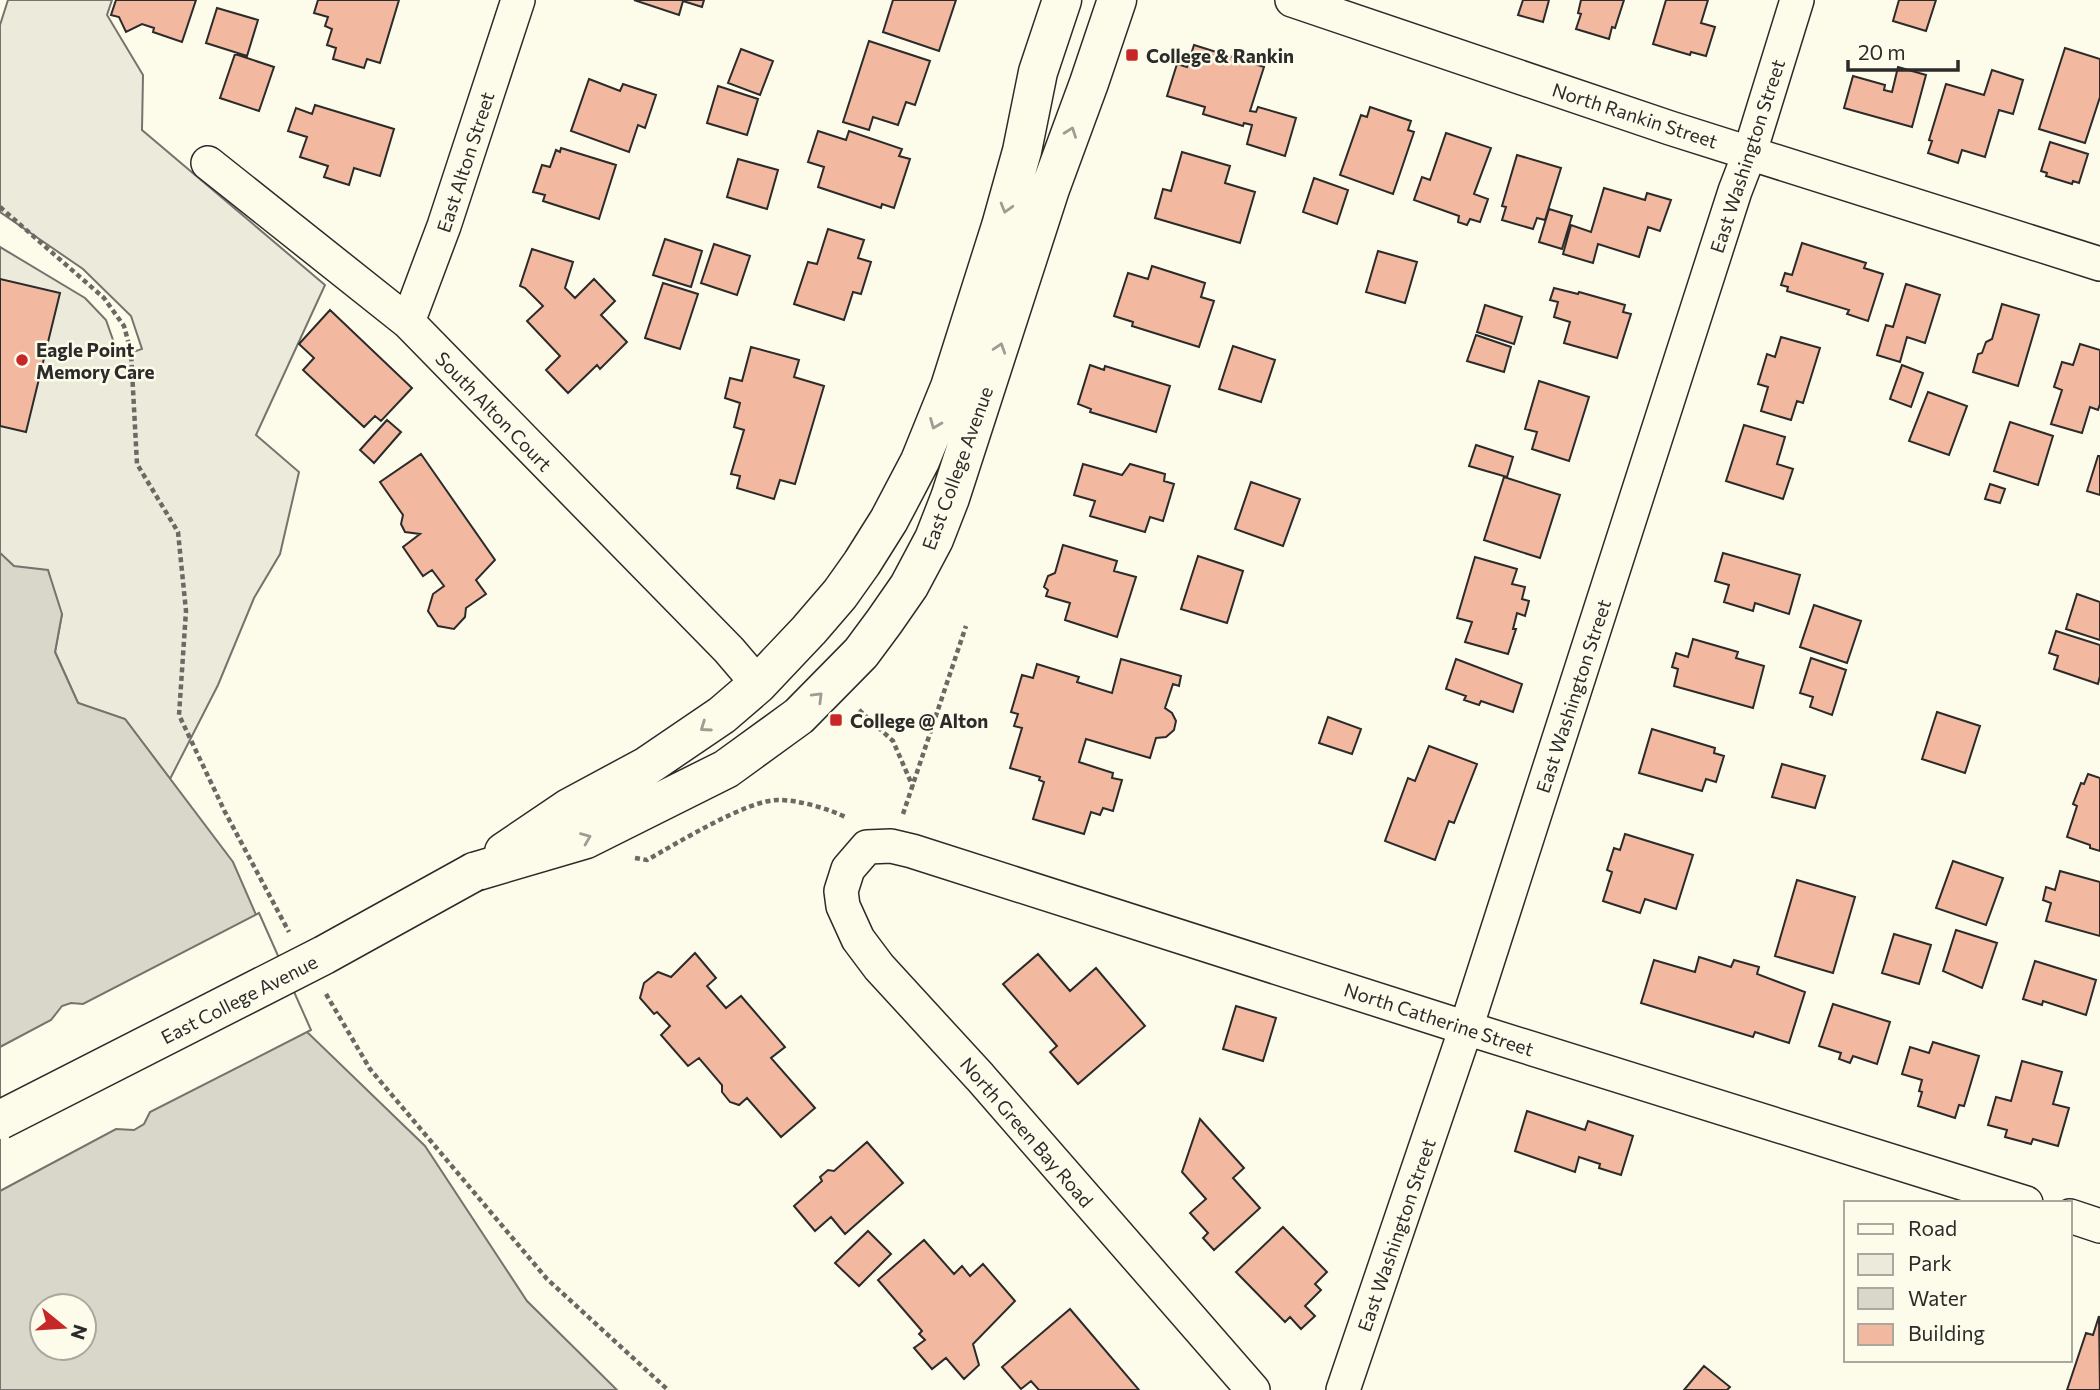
<svg xmlns="http://www.w3.org/2000/svg" width="2100" height="1390" font-family="Commissioner,sans-serif">
	<style>
		.green { fill: #ecebdb; stroke: #74746e; stroke-width: 2 }
		.water { fill: #d8d7c9; stroke: #74746e; stroke-width: 2; fill-rule: evenodd }
		.pier { fill: #fdfbea; stroke: #74746e; stroke-width: 2 }
		.building { fill: #f2b8a0; stroke: #2b2b2b; stroke-width: 2 }
		.lines { fill: none; stroke-linecap: round; stroke-linejoin: round }
		.street-casing { stroke: #2b2b2b; stroke-width: 36 }
		.primary-casing { stroke: #2b2b2b; stroke-width: 41 }
		.path { stroke: #6a6964; stroke-width: 4.5; stroke-dasharray: 5 3.5; stroke-linecap: butt }
		.street { stroke: #fdfbea; stroke-width: 33 }
		.primary { stroke: #fdfbea; stroke-width: 38 }
		.primary-bridge-casing { stroke: #2b2b2b; stroke-width: 41; stroke-linecap: butt }
		.primary-bridge { stroke: #fdfbea; stroke-width: 38 }
		.oneway { stroke: #9e9d94 }
		.poi-dot { fill: #c62828; stroke: #fdfbea; stroke-width: 2.5 }
		.labels { text-anchor: middle; dominant-baseline: central; stroke-width: 5; stroke-linejoin: round; paint-order: stroke }
		.poi-label { font-size: 19px; font-weight: bold; fill: #2b2b2b; stroke: #fdfbea; text-anchor: start }
		.street-label { font-size: 19px; fill: #2b2b2b; stroke: #fdfbea }
	</style>
	<rect width="100%" height="100%" fill="#fdfbea"/>
	<path class="green" d="M 8,0 L 112,0 L 107,15 L 143,75 L 142,130 L 325,285 L 256,435 L 299,472 L 280,554 L 254,598 L 218,685 L 170,779 L 125,719 L 78,703 L 55,652 L 62,614 L 0,553 L 0,247 L 85,298 L 106,320 L 119,357 L 142,349 L 131,316 L 83,269 L 0,212 L 0,25 Z"/>
	<path class="water" d="M 0,553 L 14,566 L 48,570 L 62,614 L 55,652 L 78,703 L 125,719 L 233,862 L 307,1032 L 425,1146 L 527,1301 L 617,1390 L 0,1390 ZM 42,1306 L 84,1306 L 84,1348 L 42,1348 Z"/>
	<path class="pier" d="M 259,913 L 311,1030 L 150,1112 L 144,1124 L 134,1130 L 116,1129 L 0,1191 L 0,1047 L 51,1020 L 62,1006 L 71,1003 L 83,1004 Z"/>
	<path class="building" d="M 116,0 L 196,0 L 182,42 L 153,32 L 154,28 L 142,24 L 126,32 L 119,17 L 111,15 Z
		M 318,0 L 399,0 L 380,63 L 367,59 L 364,68 L 333,59 L 336,48 L 327,45 L 332,29 L 325,26 L 328,17 L 314,13 Z
		M 634,0 L 704,0 L 702,7 L 683,1 L 679,15 Z
		M 893,0 L 956,0 L 939,51 L 883,32 Z
		M 1523,0 L 1549,0 L 1543,22 L 1518,15 Z
		M 1581,0 L 1624,0 L 1615,28 L 1612,27 L 1609,39 L 1576,29 L 1581,14 L 1578,13 Z
		M 1666,0 L 1708,0 L 1701,23 L 1715,27 L 1706,56 L 1691,52 L 1690,55 L 1653,44 Z
		M 1899,0 L 1936,0 L 1926,31 L 1893,21 Z
		M 217,8 L 258,20 L 247,56 L 206,43 Z
		M 869,41 L 930,61 L 915,105 L 906,102 L 898,125 L 873,117 L 869,130 L 843,122 Z
		M 1194,45 L 1264,67 L 1250,111 L 1256,112 L 1258,107 L 1296,118 L 1285,156 L 1247,144 L 1252,125 L 1244,123 L 1243,126 L 1203,114 L 1205,107 L 1167,96 L 1177,64 L 1187,67 Z
		M 2065,48 L 2100,59 L 2100,97 L 2085,143 L 2039,129 Z
		M 741,49 L 773,61 L 760,95 L 728,83 Z
		M 235,54 L 274,67 L 259,111 L 220,98 Z
		M 1898,67 L 1926,75 L 1912,127 L 1844,108 L 1853,76 L 1885,85 L 1884,90 L 1892,92 Z
		M 1992,70 L 2023,80 L 2013,114 L 1999,110 L 1985,157 L 1962,150 L 1958,163 L 1928,153 L 1932,141 L 1929,140 L 1946,84 L 1984,95 Z
		M 589,79 L 620,91 L 623,84 L 656,95 L 645,128 L 638,125 L 629,152 L 571,131 Z
		M 718,86 L 758,99 L 747,135 L 707,123 Z
		M 315,105 L 394,129 L 380,176 L 354,168 L 349,185 L 324,177 L 328,166 L 300,157 L 307,137 L 288,131 L 296,108 L 312,114 Z
		M 1370,107 L 1411,121 L 1408,130 L 1414,132 L 1393,194 L 1340,175 L 1361,115 L 1367,117 Z
		M 818,131 L 846,140 L 849,131 L 902,149 L 899,156 L 910,159 L 894,208 L 882,204 L 881,208 L 818,187 L 824,167 L 808,162 Z
		M 1446,133 L 1491,148 L 1474,194 L 1488,199 L 1480,222 L 1470,219 L 1467,225 L 1458,222 L 1459,216 L 1414,200 L 1422,177 L 1430,180 Z
		M 2050,142 L 2088,154 L 2079,183 L 2073,181 L 2072,184 L 2046,176 L 2047,173 L 2041,171 Z
		M 561,148 L 616,165 L 599,219 L 543,201 L 545,195 L 533,192 L 542,165 L 550,167 L 556,150 L 560,152 Z
		M 1182,152 L 1230,166 L 1225,183 L 1255,192 L 1240,243 L 1155,218 L 1163,189 L 1171,191 Z
		M 1517,155 L 1561,168 L 1545,220 L 1537,218 L 1533,229 L 1502,220 L 1506,207 L 1502,206 Z
		M 738,159 L 778,170 L 767,209 L 727,197 Z
		M 1314,178 L 1348,190 L 1337,224 L 1303,212 Z
		M 1604,188 L 1645,200 L 1647,193 L 1671,200 L 1660,231 L 1648,227 L 1639,257 L 1598,244 L 1593,263 L 1563,254 L 1571,225 L 1591,232 Z
		M 1549,209 L 1572,216 L 1562,249 L 1539,242 Z
		M 828,229 L 864,240 L 858,258 L 871,262 L 861,294 L 853,292 L 844,320 L 794,304 L 808,262 L 817,264 Z
		M 665,239 L 702,251 L 691,287 L 653,275 Z
		M 1802,243 L 1866,263 L 1864,268 L 1883,274 L 1868,321 L 1847,314 L 1849,310 L 1787,291 L 1788,287 L 1781,285 L 1785,273 L 1792,275 Z
		M 714,244 L 750,256 L 737,295 L 701,283 Z
		M 532,249 L 573,262 L 565,288 L 575,298 L 594,279 L 615,301 L 601,315 L 627,342 L 600,369 L 597,365 L 568,393 L 546,370 L 560,356 L 527,321 L 543,306 L 525,288 L 520,286 Z
		M 1378,251 L 1417,262 L 1405,303 L 1366,292 Z
		M 1152,266 L 1205,283 L 1201,297 L 1214,301 L 1199,347 L 1132,326 L 1133,322 L 1114,316 L 1128,273 L 1148,279 Z
		M 0,279 L 60,293 L 26,432 L 0,426 Z
		M 663,283 L 698,294 L 680,349 L 645,338 Z
		M 1906,284 L 1940,295 L 1925,343 L 1907,337 L 1900,362 L 1877,355 L 1886,325 L 1893,327 Z
		M 1554,288 L 1578,294 L 1579,292 L 1625,305 L 1623,312 L 1631,314 L 1617,358 L 1564,343 L 1570,322 L 1554,317 L 1558,302 L 1550,300 Z
		M 2002,304 L 2039,315 L 2018,386 L 1973,372 L 1978,354 L 1982,353 L 1986,342 L 1992,339 Z
		M 1485,305 L 1522,317 L 1514,344 L 1477,332 Z
		M 330,310 L 412,388 L 381,421 L 375,416 L 364,427 L 303,370 L 314,358 L 299,344 Z
		M 1476,335 L 1511,347 L 1504,372 L 1467,361 Z
		M 1781,337 L 1820,348 L 1803,403 L 1797,401 L 1791,420 L 1761,411 L 1768,387 L 1758,384 L 1767,354 L 1775,357 Z
		M 2080,344 L 2100,350 L 2100,404 L 2098,410 L 2090,407 L 2082,433 L 2051,424 L 2062,390 L 2054,387 L 2062,362 L 2073,365 Z
		M 1233,346 L 1275,360 L 1261,402 L 1219,389 Z
		M 751,347 L 799,360 L 794,377 L 824,386 L 795,484 L 780,480 L 774,499 L 737,488 L 740,476 L 731,474 L 744,430 L 734,427 L 740,403 L 725,398 L 730,378 L 742,381 Z
		M 1090,365 L 1104,370 L 1105,366 L 1170,386 L 1156,432 L 1090,412 L 1091,409 L 1078,404 Z
		M 1902,365 L 1923,373 L 1911,407 L 1890,399 Z
		M 1539,381 L 1589,397 L 1569,461 L 1532,449 L 1537,432 L 1525,429 Z
		M 1928,392 L 1967,406 L 1949,455 L 1909,441 Z
		M 387,420 L 401,432 L 374,463 L 360,450 Z
		M 2010,422 L 2053,436 L 2038,485 L 1994,471 Z
		M 1744,425 L 1785,437 L 1777,464 L 1793,469 L 1783,499 L 1726,481 Z
		M 1476,445 L 1513,457 L 1507,477 L 1469,466 Z
		M 421,454 L 495,560 L 476,580 L 486,594 L 466,608 L 465,617 L 454,629 L 438,626 L 428,611 L 433,594 L 444,586 L 432,570 L 423,576 L 403,547 L 420,534 L 405,532 L 401,524 L 403,515 L 380,482 Z
		M 2098,456 L 2100,456 L 2100,495 L 2087,491 Z
		M 1083,464 L 1122,475 L 1130,464 L 1165,474 L 1164,481 L 1174,484 L 1163,521 L 1150,517 L 1145,532 L 1090,516 L 1095,501 L 1074,495 Z
		M 1504,477 L 1560,495 L 1540,558 L 1484,540 Z
		M 1251,482 L 1300,499 L 1283,546 L 1235,529 Z
		M 1990,484 L 2005,489 L 2000,503 L 1985,499 Z
		M 1063,545 L 1117,561 L 1114,571 L 1136,577 L 1117,637 L 1065,620 L 1070,603 L 1046,596 L 1048,590 L 1044,587 L 1048,576 L 1055,573 Z
		M 1723,553 L 1800,575 L 1789,614 L 1755,603 L 1753,611 L 1724,602 L 1729,585 L 1715,581 Z
		M 1198,556 L 1243,571 L 1227,623 L 1181,609 Z
		M 1475,557 L 1517,569 L 1512,584 L 1525,587 L 1522,599 L 1529,601 L 1525,616 L 1517,613 L 1513,629 L 1516,629 L 1508,654 L 1465,642 L 1472,622 L 1457,618 Z
		M 2077,594 L 2100,602 L 2100,640 L 2066,629 Z
		M 1814,605 L 1861,621 L 1847,663 L 1800,647 Z
		M 2056,631 L 2100,645 L 2100,676 L 2098,684 L 2054,669 L 2058,656 L 2049,653 Z
		M 1693,639 L 1738,652 L 1736,658 L 1764,666 L 1753,708 L 1674,686 L 1678,669 L 1672,667 L 1676,653 L 1688,657 Z
		M 1811,658 L 1846,670 L 1832,715 L 1810,707 L 1813,697 L 1800,693 Z
		M 1121,659 L 1181,676 L 1179,686 L 1173,684 L 1165,708 L 1172,713 L 1176,721 L 1174,730 L 1166,737 L 1156,738 L 1150,758 L 1086,739 L 1079,762 L 1113,773 L 1112,778 L 1122,780 L 1113,811 L 1103,808 L 1100,815 L 1091,812 L 1084,834 L 1033,819 L 1044,782 L 1039,780 L 1040,777 L 1010,768 L 1022,728 L 1014,726 L 1018,714 L 1011,712 L 1022,675 L 1033,678 L 1037,664 L 1079,677 L 1077,682 L 1112,693 Z
		M 1456,659 L 1522,684 L 1513,712 L 1481,701 L 1479,705 L 1464,700 L 1466,696 L 1446,689 Z
		M 1937,712 L 1980,726 L 1965,773 L 1922,759 Z
		M 1328,717 L 1361,729 L 1352,754 L 1319,743 Z
		M 1652,729 L 1715,748 L 1714,753 L 1724,756 L 1716,782 L 1706,779 L 1702,791 L 1639,773 Z
		M 1429,746 L 1477,764 L 1454,823 L 1449,821 L 1435,860 L 1385,841 L 1408,778 L 1415,781 Z
		M 1782,764 L 1825,776 L 1815,808 L 1772,797 Z
		M 2088,774 L 2100,778 L 2100,851 L 2090,848 L 2090,845 L 2067,837 L 2077,806 L 2073,804 L 2081,783 L 2084,784 Z
		M 1625,834 L 1693,855 L 1676,909 L 1645,899 L 1640,913 L 1603,901 L 1612,872 L 1607,870 L 1614,848 L 1620,850 Z
		M 1953,861 L 2003,878 L 1986,925 L 1936,908 Z
		M 2060,871 L 2100,882 L 2100,936 L 2046,921 L 2051,903 L 2043,900 L 2046,887 L 2055,890 Z
		M 1797,880 L 1855,897 L 1833,973 L 1775,956 Z
		M 1956,930 L 1997,943 L 1982,988 L 1943,971 Z
		M 1894,934 L 1931,945 L 1919,984 L 1882,973 Z
		M 695,953 L 716,978 L 707,986 L 726,1008 L 741,996 L 785,1047 L 771,1058 L 815,1108 L 781,1137 L 747,1098 L 739,1105 L 730,1102 L 722,1092 L 722,1085 L 699,1058 L 688,1066 L 661,1035 L 670,1026 L 657,1012 L 654,1014 L 640,998 L 644,983 L 658,972 L 671,977 Z
		M 1038,954 L 1070,991 L 1096,968 L 1145,1026 L 1078,1084 L 1050,1052 L 1057,1046 L 1003,984 Z
		M 1699,957 L 1731,967 L 1734,960 L 1759,967 L 1757,974 L 1805,992 L 1789,1043 L 1755,1032 L 1753,1037 L 1641,1003 L 1654,960 L 1695,972 Z
		M 2035,961 L 2096,980 L 2086,1015 L 2043,1001 L 2042,1005 L 2023,999 Z
		M 1833,1004 L 1890,1022 L 1877,1064 L 1853,1056 L 1850,1063 L 1839,1059 L 1841,1053 L 1819,1046 Z
		M 1236,1006 L 1276,1018 L 1263,1061 L 1223,1049 Z
		M 1933,1042 L 1979,1056 L 1964,1106 L 1959,1105 L 1955,1118 L 1918,1106 L 1922,1092 L 1919,1091 L 1922,1080 L 1902,1074 L 1910,1047 L 1929,1053 Z
		M 2022,1061 L 2062,1072 L 2053,1104 L 2069,1108 L 2058,1146 L 2033,1139 L 2031,1144 L 2005,1137 L 2007,1130 L 1988,1125 L 1996,1097 L 2011,1101 Z
		M 1527,1111 L 1585,1130 L 1588,1121 L 1633,1136 L 1621,1175 L 1599,1168 L 1600,1164 L 1579,1157 L 1575,1172 L 1515,1151 Z
		M 1200,1119 L 1244,1168 L 1233,1178 L 1260,1208 L 1214,1250 L 1203,1238 L 1208,1233 L 1190,1213 L 1206,1199 L 1182,1172 Z
		M 867,1142 L 903,1183 L 845,1234 L 831,1217 L 815,1231 L 794,1206 L 822,1181 L 820,1177 L 828,1170 L 834,1171 Z
		M 1283,1227 L 1327,1272 L 1315,1284 L 1321,1290 L 1305,1306 L 1315,1316 L 1301,1329 L 1290,1317 L 1285,1322 L 1236,1272 Z
		M 868,1231 L 891,1254 L 859,1286 L 835,1263 Z
		M 924,1240 L 954,1274 L 962,1266 L 970,1276 L 983,1264 L 1015,1301 L 973,1344 L 979,1365 L 964,1379 L 946,1358 L 932,1369 L 914,1348 L 925,1340 L 919,1334 L 922,1331 L 878,1280 Z
		M 1070,1309 L 1139,1390 L 1039,1390 L 1031,1381 L 1021,1389 L 1002,1367 Z
		M 2099,1316 L 2100,1390 L 2067,1390 L 2086,1333 L 2093,1335 Z
		M 1704,1366 L 1730,1387 L 1727,1390 L 1684,1390 Z"/>
	<g class="lines">
		<defs>
			<path id="street" d="M 1292,0 L 1670,128 L 2100,264
				M 208,163 L 408,322 L 729,650 L 758,684
				M 408,322 L 444,226 L 518,0
				M 2070,1216 L 2100,1226
				M 1253,1390 L 980,1077 L 879,967 L 858,939 L 843,906 L 841,891 L 848,869 L 867,847 L 891,846 L 912,851 L 1466,1028 L 2026,1203
				M 1343,1390 L 1466,1028 L 1735,191 L 1750,152 L 1797,0"/>
			<path id="primary" d="M 504,852 L 569,808 L 647,766 L 722,715 L 758,684 L 809,630 L 840,594 L 862,563 L 889,520 L 920,461 L 950,387 L 1001,226 L 1022,151 L 1038,72 L 1062,0
				M 474,872 L 586,839 L 726,769 L 799,716 L 861,653 L 884,622 L 909,586 L 934,539 L 950,498 L 1050,189 L 1089,83 L 1117,0"/>
		</defs>
		<use href="#street" class="street-casing"/>
		<use href="#primary" class="primary-casing"/>
		<path class="path" d="M 0,207 L 104,298 L 124,326 L 131,352 L 137,464 L 178,532 L 186,611 L 179,715 L 225,812 L 289,932
			M 859,710 L 893,741 L 913,787
			M 903,814 L 966,626
			M 635,858 L 647,860 C 676,844 748,799 779,800 C 798,800 831,809 847,818
			M 326,994 L 370,1069 L 547,1279 L 668,1390"/>
		<use href="#street" class="street"/>
		<use href="#primary" class="primary"/>
		<defs>
			<path id="primary-bridge" d="M 0,1120 L 324,955 L 474,872"/>
		</defs>
		<use href="#primary-bridge" class="primary-bridge-casing"/>
		<use href="#primary-bridge" class="primary-bridge"/>
	</g>
	<defs><path id="oneway-chevron" d="M-2-3.5L2.5 0L-2 3.5" fill="none" stroke-width="1.6" stroke-linecap="round" stroke-linejoin="round" transform="scale(1.75)"/></defs>
	<g class="oneway">
		<use href="#oneway-chevron" transform="translate(1071 132) rotate(-70)"/>
		<use href="#oneway-chevron" transform="translate(1006 208) rotate(106)"/>
		<use href="#oneway-chevron" transform="translate(1000 348) rotate(-72)"/>
		<use href="#oneway-chevron" transform="translate(935 424) rotate(112)"/>
		<use href="#oneway-chevron" transform="translate(818 697) rotate(-45)"/>
		<use href="#oneway-chevron" transform="translate(705 727) rotate(145)"/>
		<use href="#oneway-chevron" transform="translate(586 838) rotate(-22)"/>
	</g>
	<g class="poi-dot">
		<rect x="1125" y="48" width="14" height="14" rx="3.5"/>
		<circle cx="22" cy="360" r="7"/>
		<rect x="829" y="713" width="14" height="14" rx="3.5"/>
	</g>
	<g class="labels">
		<g class="poi-label">
			<text x="1146" y="55">College &amp; Rankin</text>
			<text x="36" y="349">Eagle Point<tspan x="36" dy="22">Memory Care</tspan></text>
			<text x="850" y="720">College @ Alton</text>
		</g>
		<g class="street-label">
			<text transform="translate(1635 115) rotate(18)">North Rankin Street</text>
			<text transform="translate(1747 156) rotate(-72)">East Washington Street</text>
			<text transform="translate(465 162) rotate(-72)">East Alton Street</text>
			<text transform="translate(494 411) rotate(46)">South Alton Court</text>
			<text transform="translate(957 468) rotate(-70)">East College Avenue</text>
			<text transform="translate(1573 696) rotate(-72)">East Washington Street</text>
			<text transform="translate(239 999) rotate(-27)">East College Avenue</text>
			<text transform="translate(1439 1019) rotate(18)">North Catherine Street</text>
			<text transform="translate(1027 1132) rotate(49)">North Green Bay Road</text>
			<text transform="translate(1396 1235) rotate(-71)">East Washington Street</text>
		</g>
	</g>
	<rect x="1844" y="1201" width="228" height="161" fill="#fdfbea" stroke="#a9a89e" stroke-width="2"/>
	<rect x="1858" y="1224" width="35" height="10" fill="#fdfbea" stroke="#a9a89e" stroke-width="2"/>
	<text x="1908" y="1236" font-size="21" fill="#2b2b2b">Road</text>
	<rect x="1858" y="1254" width="35" height="21" fill="#ecebdb" stroke="#a9a89e" stroke-width="2"/>
	<text x="1908" y="1271" font-size="21" fill="#2b2b2b">Park</text>
	<rect x="1858" y="1288" width="35" height="21" fill="#d8d7c9" stroke="#a9a89e" stroke-width="2"/>
	<text x="1908" y="1306" font-size="21" fill="#2b2b2b">Water</text>
	<rect x="1858" y="1324" width="35" height="21" fill="#f2b8a0" stroke="#a9a89e" stroke-width="2"/>
	<text x="1908" y="1341" font-size="21" fill="#2b2b2b">Building</text>
	<g transform="translate(63 1327) rotate(108)"><circle r="33" fill="#fdfbea" stroke="#a9a89e" stroke-width="2"/>
	<path d="M0-5L12 26L0 18L-12 26Z" fill="#c62828"/>
	<text y="-10" font-size="19" font-weight="bold" text-anchor="middle" fill="#2b2b2b">N</text>
	</g>
	<path d="M1848 60v10h110v-10" fill="none" stroke="#2b2b2b" stroke-width="3.5"/>
	<text x="1858" y="60" font-size="21" fill="#2b2b2b" stroke="#fdfbea" stroke-width="5" paint-order="stroke">20 m</text>
</svg>
